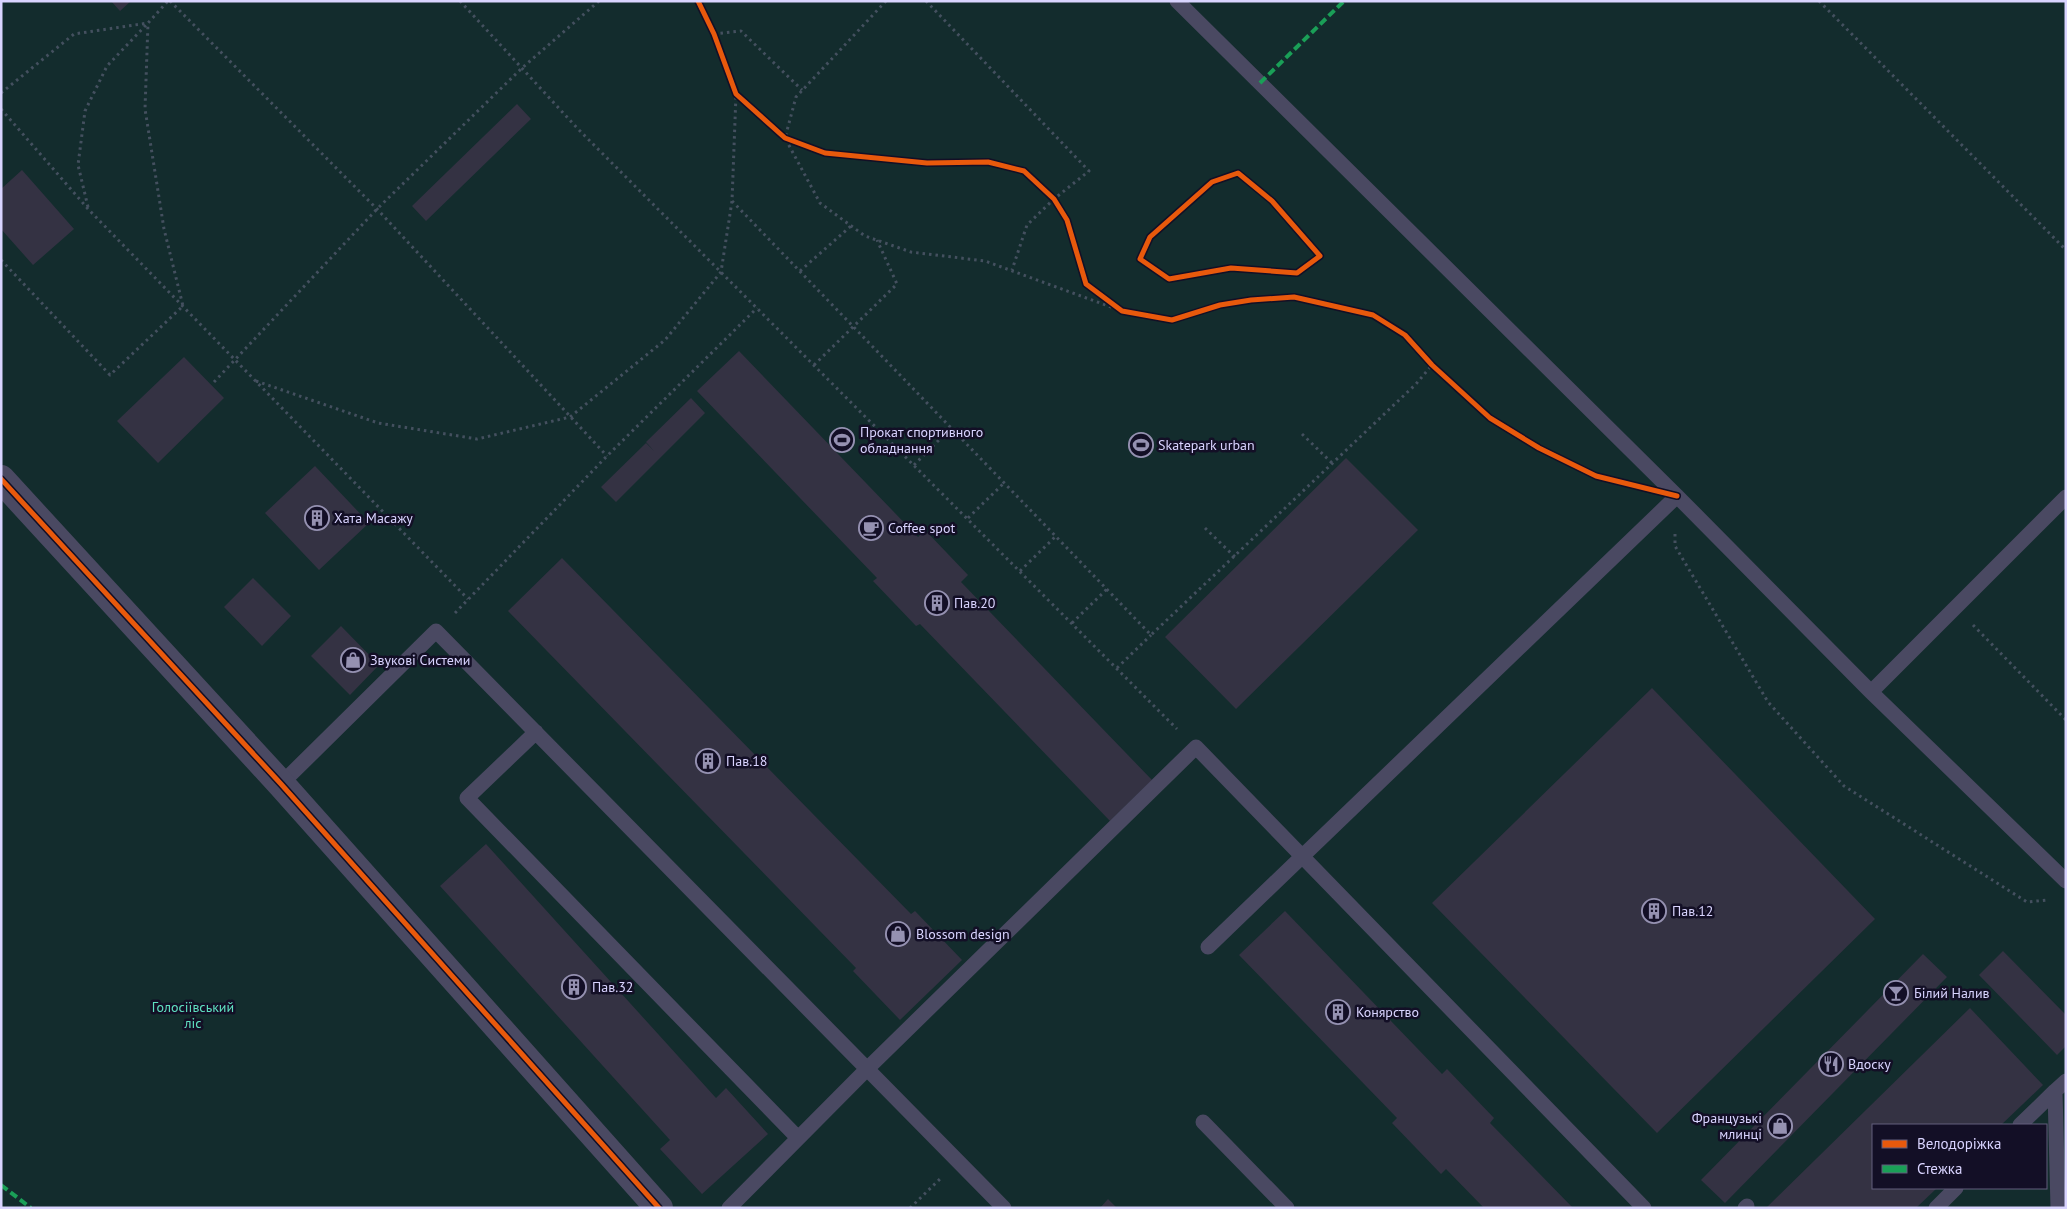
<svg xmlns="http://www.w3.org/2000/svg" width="2067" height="1209" font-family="'PT Sans',sans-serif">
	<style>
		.green { fill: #132c2d; fill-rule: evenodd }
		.building { fill: #343243 }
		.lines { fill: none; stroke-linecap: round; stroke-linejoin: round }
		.path { stroke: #44505f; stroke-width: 3; stroke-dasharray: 2.5 4; stroke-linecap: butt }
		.lane { stroke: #4a4962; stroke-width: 15 }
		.street { stroke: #4a4962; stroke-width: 28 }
		.quiet { stroke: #1a9f57; stroke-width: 4; stroke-dasharray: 8 4; stroke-linecap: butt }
		.cycleway-casing { stroke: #130f26; stroke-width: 8 }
		.cycleway { stroke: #e8590c; stroke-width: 5 }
		.labels { text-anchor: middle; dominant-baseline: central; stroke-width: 5; stroke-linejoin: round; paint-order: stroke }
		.poi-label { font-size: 14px; fill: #d9d4ff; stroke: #130f26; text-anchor: start }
		.park-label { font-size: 14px; fill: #5fe0c0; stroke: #130f26 }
	</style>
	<rect width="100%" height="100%" fill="#161421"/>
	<path class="green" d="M 1,1 L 2066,1 L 2066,1208 L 1,1208 ZM 1873,1125 L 2046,1125 L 2046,1188 L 1873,1188 Z"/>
	<path class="building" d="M 111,1 L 131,1 L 120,11 Z
		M 517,104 L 531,119 L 426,221 L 412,206 Z
		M 22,170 L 74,229 L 33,265 L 1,229 L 1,189 Z
		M 739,351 L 918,537 L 925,530 L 968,575 L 961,582 L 1152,780 L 1110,821 L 920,624 L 916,626 L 873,581 L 877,578 L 697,391 Z
		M 184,357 L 224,398 L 158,463 L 117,421 Z
		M 691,398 L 705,413 L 616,502 L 601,487 L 646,443 L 654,451 L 646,442 Z
		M 1346,458 L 1418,530 L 1236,709 L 1165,637 Z
		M 315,466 L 369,523 L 319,570 L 265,513 Z
		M 562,558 L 911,914 L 915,911 L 962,960 L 900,1020 L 853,971 L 856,968 L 508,611 Z
		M 253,578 L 291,616 L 262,646 L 224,607 Z
		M 341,626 L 379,665 L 350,695 L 311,656 Z
		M 1652,688 L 1875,919 L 1657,1133 L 1432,903 Z
		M 486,844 L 716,1098 L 726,1088 L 768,1134 L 702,1194 L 660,1149 L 670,1140 L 440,886 Z
		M 1285,911 L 1442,1074 L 1447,1069 L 1494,1118 L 1490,1123 L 1573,1208 L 1484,1208 L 1446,1169 L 1441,1174 L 1392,1123 L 1397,1118 L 1239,955 Z
		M 2003,951 L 2066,1015 L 2066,1046 L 2057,1055 L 1979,975 Z
		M 1923,954 L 1947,977 L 1725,1203 L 1701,1180 Z
		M 1970,1008 L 2043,1085 L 2001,1125 L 1873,1125 L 1873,1188 L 1937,1188 L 1916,1208 L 1766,1208 Z
		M 1108,1199 L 1117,1208 L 1100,1208 Z"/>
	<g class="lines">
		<path class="path" d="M 170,1 L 377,209 L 607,456
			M 460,1 L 578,129 L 1177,729
			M 886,1 L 796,97 L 785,138 L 820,203 L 865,236 L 911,252 L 985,261 L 1122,311
			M 926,1 L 1089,171 L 1054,199 L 1027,225 L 1012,270
			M 1819,1 L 2066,250
			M 714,34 L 741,31 L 802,90
			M 1,93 L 74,34 L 148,23 L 168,1
			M 1,109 L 89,210 L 468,599
			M 732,201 L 1151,635 L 1416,384 L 1432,365
			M 88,207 L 78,165 L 85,111 L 107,66 L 147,24
			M 1,260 L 110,375 L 183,306 L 164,229 L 145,109 L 148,23
			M 800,271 L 851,226
			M 814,365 L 897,284 L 877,240
			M 256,381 L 378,423 L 477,439 L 570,417 L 665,340 L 721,272 L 732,201 L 736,94
			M 214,382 L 377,209 L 522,68 L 599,1
			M 1302,434 L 1332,463
			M 914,465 L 951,428
			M 968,518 L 1004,483
			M 1205,528 L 1235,557
			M 1675,534 L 1675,546 L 1768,702 L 1844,786 L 2027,902 L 2048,900
			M 1020,571 L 1056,536
			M 455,613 L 607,456 L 757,308
			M 1072,623 L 1107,589
			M 1973,625 L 2066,720
			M 1117,668 L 1151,635
			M 910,1208 L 940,1179"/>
		<path class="lane" d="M 1177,1 L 1677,496 L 1871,692 L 2066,881
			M 1871,692 L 2066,497
			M 536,732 L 467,798 L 798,1138
			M 281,784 L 436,631 L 1004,1208
			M 1208,947 L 1677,496
			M 1203,1122 L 1287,1208
			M 2020,1125 L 2055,1091
			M 729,1208 L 868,1068 L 1196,747 L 1644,1208
			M 1745,1208 L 1747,1206
			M 1936,1208 L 1956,1188
			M 2058,1208 L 2055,1091 L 2066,1081"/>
		<path class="street" d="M 1,479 L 281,784 L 659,1208"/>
		<path class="quiet" d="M 1260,83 L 1344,1
			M 1,1185 L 31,1208"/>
		<defs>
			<path id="cycleway" d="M 698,1 L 714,34 L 736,94 L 785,138 L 825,153 L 927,163 L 988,162 L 1024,171 L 1054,199 L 1067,220 L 1086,284 L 1122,311 L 1172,320 L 1220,305 L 1251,300 L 1294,297 L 1373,315 L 1405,335 L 1432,365 L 1490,418 L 1539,448 L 1596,476 L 1677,496
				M 1238,173 L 1272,201 L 1320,256 L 1297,273 L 1231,268 L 1169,279 L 1140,259 L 1150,237 L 1212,182 Z
				M 1,479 L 281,784 L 659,1208"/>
		</defs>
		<use href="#cycleway" class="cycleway-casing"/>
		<use href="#cycleway" class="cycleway"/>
	</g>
	<defs>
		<symbol id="stadium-ring" viewBox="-11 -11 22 22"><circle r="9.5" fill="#130f26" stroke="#9591b1" stroke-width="1.5"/><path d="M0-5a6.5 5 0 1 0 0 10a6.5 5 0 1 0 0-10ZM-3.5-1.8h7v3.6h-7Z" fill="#9591b1"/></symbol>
		<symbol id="building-ring" viewBox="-11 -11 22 22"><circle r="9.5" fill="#130f26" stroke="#9591b1" stroke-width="1.5"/><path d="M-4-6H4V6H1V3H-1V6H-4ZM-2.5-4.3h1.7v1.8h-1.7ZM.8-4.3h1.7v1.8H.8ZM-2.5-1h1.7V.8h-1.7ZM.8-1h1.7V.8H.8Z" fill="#9591b1"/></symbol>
		<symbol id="cafe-ring" viewBox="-11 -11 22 22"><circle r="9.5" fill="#130f26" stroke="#9591b1" stroke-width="1.5"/><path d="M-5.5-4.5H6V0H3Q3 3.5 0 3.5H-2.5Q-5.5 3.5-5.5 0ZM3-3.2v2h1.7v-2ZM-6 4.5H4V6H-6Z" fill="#9591b1"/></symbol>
		<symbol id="shop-ring" viewBox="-11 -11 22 22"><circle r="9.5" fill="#130f26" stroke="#9591b1" stroke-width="1.5"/><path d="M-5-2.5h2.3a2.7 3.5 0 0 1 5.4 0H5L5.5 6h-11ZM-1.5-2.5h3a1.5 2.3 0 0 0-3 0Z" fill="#9591b1"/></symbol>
		<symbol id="bar-ring" viewBox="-11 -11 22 22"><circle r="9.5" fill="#130f26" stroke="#9591b1" stroke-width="1.5"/><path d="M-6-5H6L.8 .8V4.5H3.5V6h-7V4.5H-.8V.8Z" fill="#9591b1"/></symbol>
		<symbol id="restaurant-ring" viewBox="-11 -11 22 22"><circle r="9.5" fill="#130f26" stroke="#9591b1" stroke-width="1.5"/><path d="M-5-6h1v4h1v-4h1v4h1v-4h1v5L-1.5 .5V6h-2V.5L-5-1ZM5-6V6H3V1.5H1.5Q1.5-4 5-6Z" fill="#9591b1"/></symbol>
	</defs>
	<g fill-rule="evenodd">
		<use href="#stadium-ring" x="828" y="426" width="28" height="28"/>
		<use href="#stadium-ring" x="1127" y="431" width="28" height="28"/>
		<use href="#building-ring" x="303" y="504" width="28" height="28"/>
		<use href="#cafe-ring" x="857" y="514" width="28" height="28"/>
		<use href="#building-ring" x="923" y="589" width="28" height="28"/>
		<use href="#shop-ring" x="339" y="646" width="28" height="28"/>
		<use href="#building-ring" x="694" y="747" width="28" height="28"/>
		<use href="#building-ring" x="1640" y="897" width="28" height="28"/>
		<use href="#shop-ring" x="884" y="920" width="28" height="28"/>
		<use href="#building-ring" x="560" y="973" width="28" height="28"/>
		<use href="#bar-ring" x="1882" y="979" width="28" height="28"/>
		<use href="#building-ring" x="1324" y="998" width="28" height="28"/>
		<use href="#restaurant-ring" x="1817" y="1050" width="28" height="28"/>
		<use href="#shop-ring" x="1766" y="1112" width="28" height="28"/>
	</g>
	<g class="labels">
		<g class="poi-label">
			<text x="860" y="432">Прокат спортивного<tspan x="860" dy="16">обладнання</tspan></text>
			<text x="1158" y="445">Skatepark urban</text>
			<text x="334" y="518">Хата Масажу</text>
			<text x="888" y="528">Coffee spot</text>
			<text x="954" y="603">Пав.20</text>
			<text x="370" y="660">Звукові Системи</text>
			<text x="726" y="761">Пав.18</text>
			<text x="1672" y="911">Пав.12</text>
			<text x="916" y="934">Blossom design</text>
			<text x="592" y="987">Пав.32</text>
			<text x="1914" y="993">Білий Налив</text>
			<text x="1356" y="1012">Конярство</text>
			<text x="1848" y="1064">Вдоску</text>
			<text x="1762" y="1118" text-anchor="end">Французькі<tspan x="1762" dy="16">млинці</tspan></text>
		</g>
		<g class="park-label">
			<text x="193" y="1007">Голосіївський<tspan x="193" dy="16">ліс</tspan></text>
		</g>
	</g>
	<rect width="2067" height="1209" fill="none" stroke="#d9d4ff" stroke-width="5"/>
	<rect x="1872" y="1124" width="175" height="65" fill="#130f26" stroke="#625e7d"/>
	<rect x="1882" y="1140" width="25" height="8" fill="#e8590c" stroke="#625e7d"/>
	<text x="1917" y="1149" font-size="15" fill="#d9d4ff">Велодоріжка</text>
	<rect x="1882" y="1165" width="25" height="8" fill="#1a9f57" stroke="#625e7d"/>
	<text x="1917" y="1174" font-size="15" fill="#d9d4ff">Стежка</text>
</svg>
